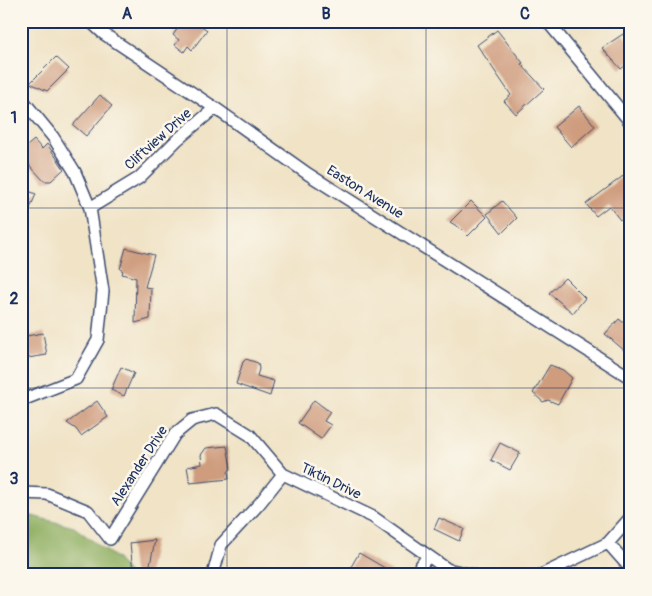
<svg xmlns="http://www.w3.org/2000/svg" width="652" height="596" font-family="Pangolin,sans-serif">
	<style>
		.forest { fill: #8faf62; stroke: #556f60 }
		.building { fill: #cf9c7e }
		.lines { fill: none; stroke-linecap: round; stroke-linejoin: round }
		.minor-casing { stroke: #3b4a6e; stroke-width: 14 }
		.minor { stroke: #fff; stroke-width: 11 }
		.grid { fill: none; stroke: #1b2f5e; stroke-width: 1; stroke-opacity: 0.55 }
		.labels { text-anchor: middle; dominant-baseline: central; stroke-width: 5; stroke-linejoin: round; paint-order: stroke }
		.street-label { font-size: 14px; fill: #1b2f5e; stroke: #fbf7ec }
		.neatline { fill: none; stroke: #1b2f5e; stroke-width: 2 }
		.grid-label { font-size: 16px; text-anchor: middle; font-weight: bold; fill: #1b2f5e }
	</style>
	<rect width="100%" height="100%" fill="#fbf7ec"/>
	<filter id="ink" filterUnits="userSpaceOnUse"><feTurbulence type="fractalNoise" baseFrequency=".02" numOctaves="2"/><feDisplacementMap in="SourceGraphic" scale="10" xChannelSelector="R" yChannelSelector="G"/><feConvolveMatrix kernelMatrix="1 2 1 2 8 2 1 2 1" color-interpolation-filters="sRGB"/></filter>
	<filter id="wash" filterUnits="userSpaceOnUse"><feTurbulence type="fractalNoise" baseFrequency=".0096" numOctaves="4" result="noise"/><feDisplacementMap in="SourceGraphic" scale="20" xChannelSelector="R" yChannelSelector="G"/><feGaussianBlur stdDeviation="1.12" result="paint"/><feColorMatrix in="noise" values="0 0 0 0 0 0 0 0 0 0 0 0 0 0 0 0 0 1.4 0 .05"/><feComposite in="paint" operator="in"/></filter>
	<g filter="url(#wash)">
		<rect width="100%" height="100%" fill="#f0e3c6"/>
		<path class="forest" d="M 21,513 L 74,527 L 116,558 L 130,575 L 21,575 Z"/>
		<g id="blocks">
			<path class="building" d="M 183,21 L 195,21 L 207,30 L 192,50 L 188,46 L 184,52 L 175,45 L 179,40 L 173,35 Z
				M 497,30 L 523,63 L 521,64 L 544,89 L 516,114 L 504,101 L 511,95 L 477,45 Z
				M 623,34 L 631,45 L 631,61 L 621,69 L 602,48 Z
				M 56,57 L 69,69 L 47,91 L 30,83 Z
				M 100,95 L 112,106 L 86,136 L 73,125 Z
				M 579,106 L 595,126 L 571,147 L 554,127 Z
				M 34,140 L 42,149 L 47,144 L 64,169 L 51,181 L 44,181 L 21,156 L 21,151 Z
				M 631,170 L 631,212 L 620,220 L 609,206 L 596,216 L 586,204 Z
				M 21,188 L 36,194 L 21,230 Z
				M 471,201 L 487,217 L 468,236 L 460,228 L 450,222 Z
				M 502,201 L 517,218 L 502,233 L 487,214 Z
				M 126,248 L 154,255 L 145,287 L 151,288 L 150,319 L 135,323 L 136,278 L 122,274 L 123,271 L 120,269 Z
				M 565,278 L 585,298 L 573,313 L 549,293 Z
				M 619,319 L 631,329 L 631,356 L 605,334 Z
				M 43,333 L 47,355 L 21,359 L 21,337 Z
				M 246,359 L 258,363 L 259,369 L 257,376 L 274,381 L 270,396 L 236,384 L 243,362 Z
				M 550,365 L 563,370 L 572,378 L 558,404 L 548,400 L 543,402 L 533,393 Z
				M 121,367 L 134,373 L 124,396 L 111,390 Z
				M 314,400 L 330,412 L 324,421 L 331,425 L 321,439 L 298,423 Z
				M 97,401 L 108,417 L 81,436 L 76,429 L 67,423 Z
				M 500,443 L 520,453 L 510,470 L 491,460 Z
				M 227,446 L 231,468 L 228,472 L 229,479 L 190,483 L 187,467 L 202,464 L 201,455 L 206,448 Z
				M 439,518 L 464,529 L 459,541 L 434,529 Z
				M 155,540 L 148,575 L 137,575 L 133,572 L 130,543 Z
				M 359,553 L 397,575 L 354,575 L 348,572 Z"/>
		</g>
	</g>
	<g filter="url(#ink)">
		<use href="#blocks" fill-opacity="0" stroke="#3b4a6e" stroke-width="1"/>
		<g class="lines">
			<defs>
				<path id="minor" d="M 90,21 L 104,34 L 215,108 L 308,174 L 631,378
					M 547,21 L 631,123
					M 21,98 L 53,137 L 75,172 L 90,208
					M 21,399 L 25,399 L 76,379 L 98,340 L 103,291 L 90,208 L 139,178 L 177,140 L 215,108
					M 21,493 L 47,494 L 88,511 L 110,539 L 175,434 L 192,420 L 216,414 L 250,435 L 283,474 L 373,517 L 447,569 L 474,575
					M 608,543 L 631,569
					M 213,575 L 221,545 L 259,504 L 283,474
					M 414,575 L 428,556
					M 541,575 L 608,543 L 631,517"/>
			</defs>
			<use href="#minor" class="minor-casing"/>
			<use href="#minor" class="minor"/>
		</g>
	</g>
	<path class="grid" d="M 227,21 L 227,575M 426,21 L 426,575M 21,208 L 631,208M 21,388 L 631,388"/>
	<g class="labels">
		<g class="street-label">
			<text transform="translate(158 139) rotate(-42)">Cliftview Drive</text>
			<text transform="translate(365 192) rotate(32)">Easton Avenue</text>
			<text transform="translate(139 466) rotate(-57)">Alexander Drive</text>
			<text transform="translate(331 481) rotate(26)">Tiktin Drive</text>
		</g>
	</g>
	<rect width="652" height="596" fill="none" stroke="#fbf7ec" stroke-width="55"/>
	<rect x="28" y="28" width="596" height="540" class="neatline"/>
	<g class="grid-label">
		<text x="127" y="19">A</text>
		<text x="326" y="19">B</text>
		<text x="525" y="19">C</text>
		<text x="14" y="123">1</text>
		<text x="14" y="304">2</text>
		<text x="14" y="484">3</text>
	</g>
</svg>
